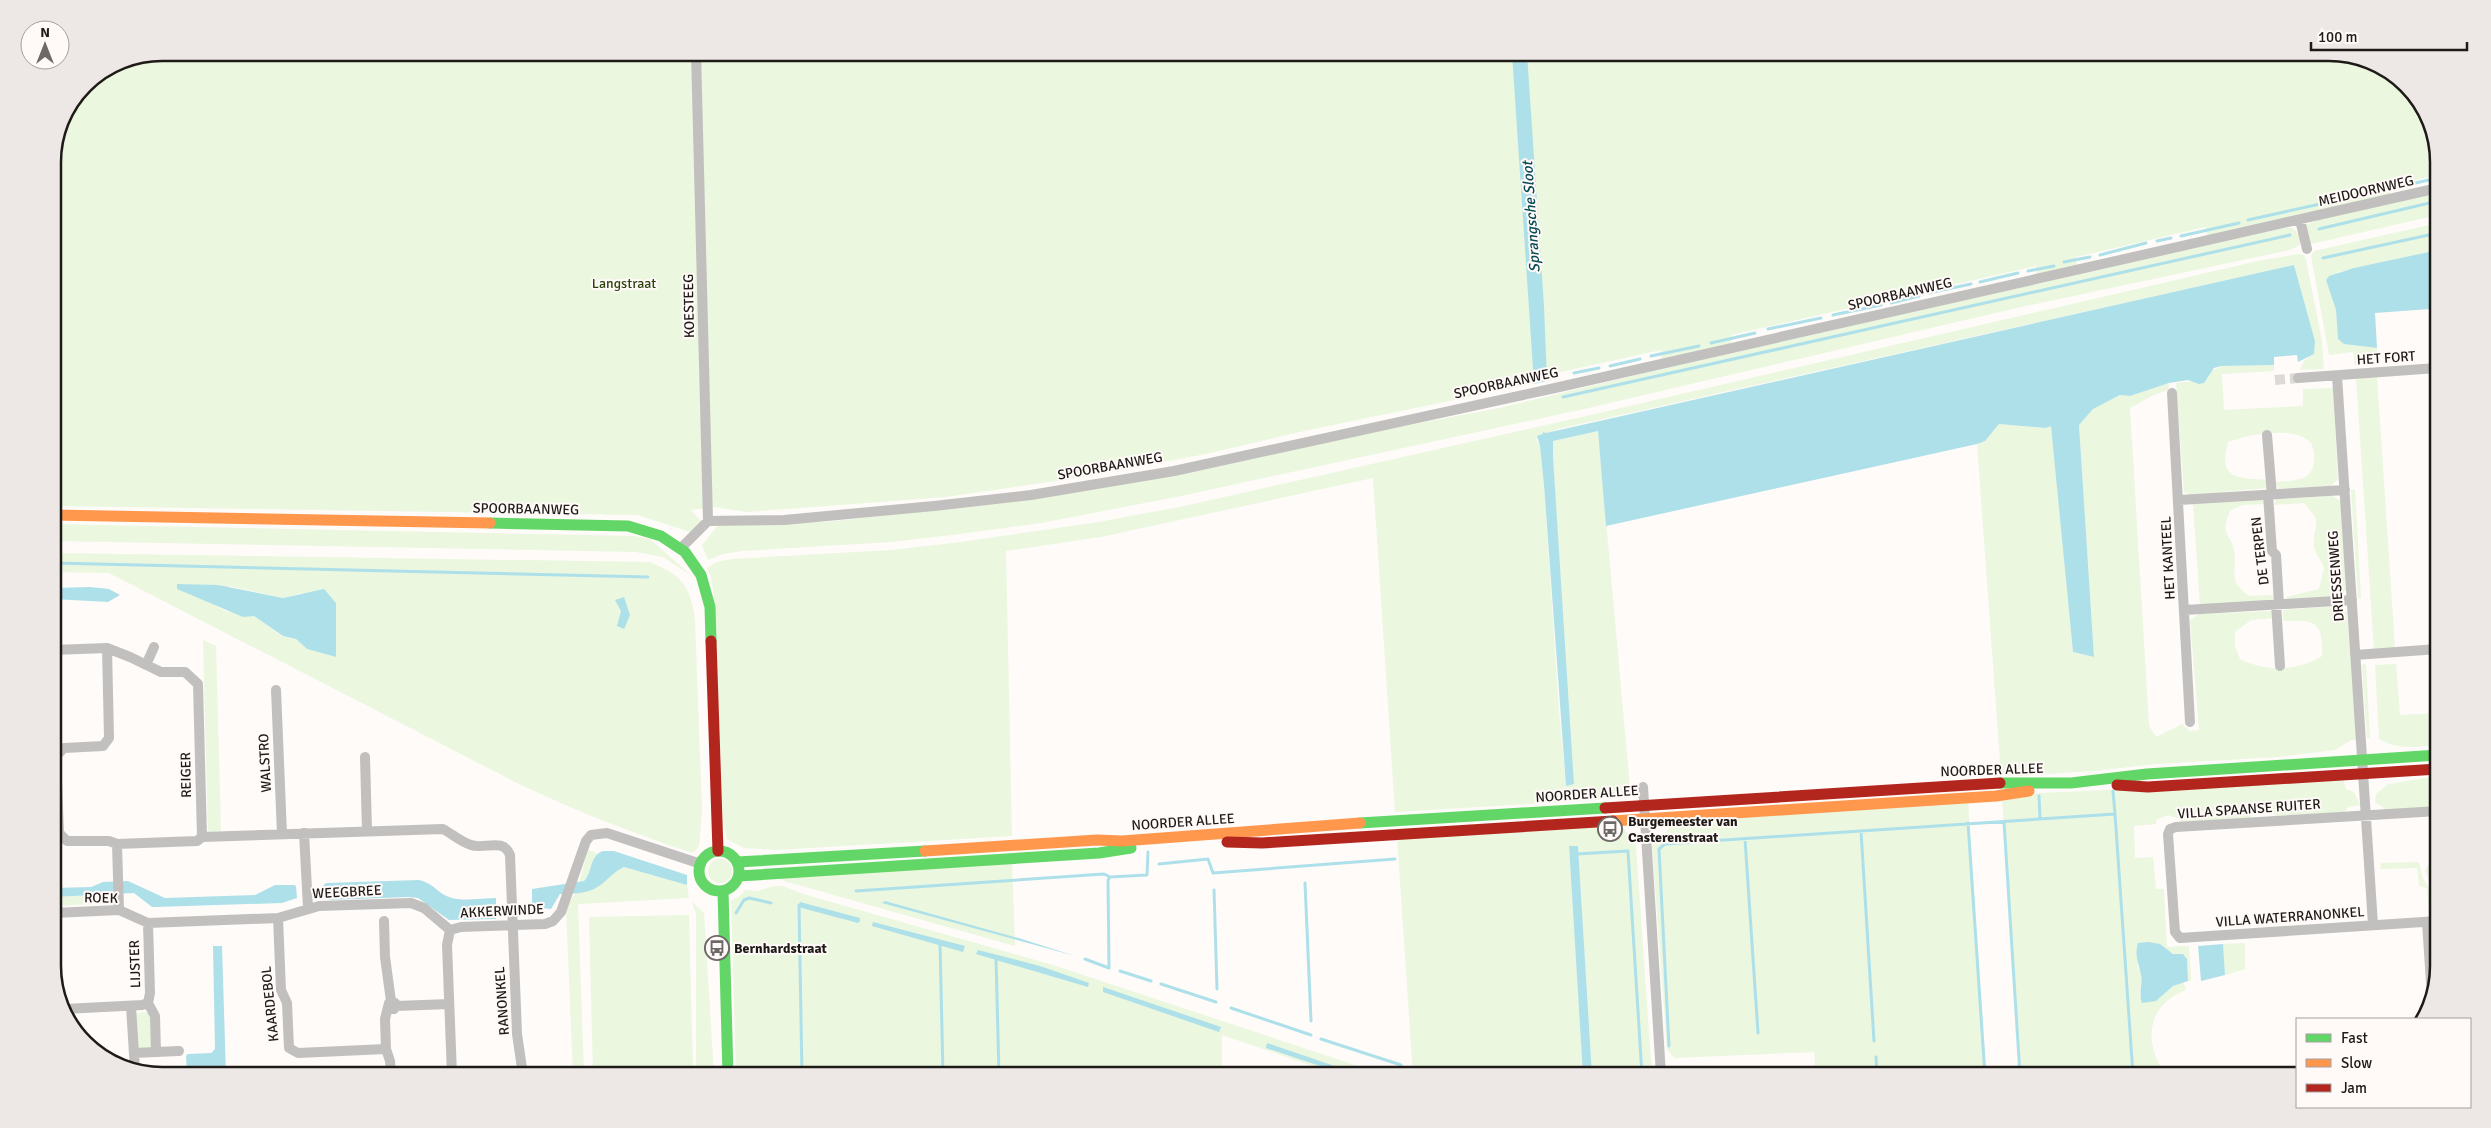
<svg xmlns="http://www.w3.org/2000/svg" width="2491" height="1128" font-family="Signika,sans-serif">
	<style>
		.green { fill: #ebf7df; fill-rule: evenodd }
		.water { fill: #aee0ea }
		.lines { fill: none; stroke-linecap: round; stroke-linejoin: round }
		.stream { stroke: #aee0ea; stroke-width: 3 }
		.street-tunnel { stroke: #dcd9d7; stroke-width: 10; stroke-dasharray: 10 5; stroke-linecap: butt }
		.street { stroke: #c2c0be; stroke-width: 10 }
		.fast { stroke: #63d668; stroke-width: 11 }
		.slow { stroke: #ff974d; stroke-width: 11 }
		.jam { stroke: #b3261e; stroke-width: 11 }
		.labels { text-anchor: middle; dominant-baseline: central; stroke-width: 4; stroke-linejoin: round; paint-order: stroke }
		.street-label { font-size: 14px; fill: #1e1a18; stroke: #fffaf8 }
		.park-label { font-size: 14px; fill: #2b430c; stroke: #fffaf8 }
		.poi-label { font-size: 14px; font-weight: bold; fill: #1e1a18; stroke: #fffaf8; text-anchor: start }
		.water-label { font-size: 15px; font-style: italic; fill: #064a55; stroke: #fffaf8 }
		.rim { fill: none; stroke: #1e1a18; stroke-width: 2.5 }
	</style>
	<rect width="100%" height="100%" fill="#fefbf9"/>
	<path class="green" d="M 2329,52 L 2371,61 L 2420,101 L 2438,155 L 2438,175 L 2390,186 L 2390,195 L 2207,236 L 2206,227 L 2076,257 L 2077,266 L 2037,275 L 2036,266 L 1731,335 L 1731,344 L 1662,360 L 1661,350 L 1552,374 L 1552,380 L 1304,431 L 1206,454 L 1083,477 L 946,497 L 747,512 L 714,507 L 691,510 L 702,522 L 698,529 L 690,532 L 638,515 L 53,506 L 53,155 L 61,120 L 85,84 L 120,61 L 162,53 Z
		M 2438,192 L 2438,215 L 2311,244 L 2306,225 L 2318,220 Z
		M 2438,223 L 2438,250 L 2339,272 L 2326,280 L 2336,310 L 2338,339 L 2344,344 L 2377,348 L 2377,364 L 2355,365 L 2353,352 L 2329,355 L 2311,256 L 2314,251 Z
		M 2284,228 L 2293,228 L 2301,238 L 2300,245 L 2290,250 L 2021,307 L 1584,409 L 1181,496 L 1041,523 L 960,534 L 891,542 L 742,551 L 723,554 L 708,560 L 702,545 L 720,523 L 827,522 L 1010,501 L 1499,408 L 1686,363 Z
		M 2298,254 L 2304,255 L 2306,260 L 2322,341 L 2324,369 L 2300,370 L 2304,361 L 2314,354 L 2315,341 L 2294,265 L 1558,429 L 1536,439 L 1540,446 L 1544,485 L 1559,711 L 1566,786 L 1574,784 L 1552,446 L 1553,441 L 1598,431 L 1630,788 L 1623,793 L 1597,800 L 1395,812 L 1373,478 L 1101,537 L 1006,551 L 1012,836 L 776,850 L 744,848 L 727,839 L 723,820 L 714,597 L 711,577 L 707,568 L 717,562 L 732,559 L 892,550 L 961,542 L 1099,522 L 1184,506 L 1586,416 L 2258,261 Z
		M 2274,365 L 2274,371 L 2222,374 L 2224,410 L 2303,406 L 2303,389 L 2333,388 L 2338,479 L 2331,486 L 2279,489 L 2276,482 C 2296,480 2315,482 2314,456 C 2314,452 2313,445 2310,442 C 2294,425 2246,435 2228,442 C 2218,479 2236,478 2267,480 L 2267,488 L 2191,495 L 2184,492 L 2176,383 L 2194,381 L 2221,366 Z
		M 2377,376 L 2395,648 L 2374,650 L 2356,378 Z
		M 2169,383 L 2168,390 L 2154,395 L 2130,408 L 2149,726 L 2156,737 L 2182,724 L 2190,731 L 2199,730 L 2190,620 L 2199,614 L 2273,611 L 2274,618 L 2251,620 L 2235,632 L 2235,646 L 2240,659 C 2265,672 2299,671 2322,656 C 2323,621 2316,620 2283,621 L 2283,610 L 2339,606 L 2347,612 L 2357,740 L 2352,740 L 2335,750 L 2278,757 L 2157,764 L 2094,771 L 2018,776 L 2001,775 L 1977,444 L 1985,441 L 1999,424 L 2046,428 L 2052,426 L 2073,652 L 2094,657 L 2079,425 L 2093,409 L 2120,395 L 2130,396 Z
		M 2351,490 L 2355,490 L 2361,598 L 2358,598 Z
		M 2332,496 L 2341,501 L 2346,590 L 2337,597 L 2287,601 L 2286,597 L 2319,589 L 2324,568 C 2322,561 2315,553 2314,547 C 2312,523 2325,526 2304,503 L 2274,505 L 2276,499 Z
		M 2263,498 L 2265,504 L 2242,505 L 2230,511 C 2219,536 2231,532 2234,551 C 2238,573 2226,581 2250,596 L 2275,595 L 2274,600 L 2200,606 L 2193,503 Z
		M 53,524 L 634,536 L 650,539 L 692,576 L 663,557 L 636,552 L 53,541 Z
		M 53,553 L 649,562 C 681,574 691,586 695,620 L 702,810 L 699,846 L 693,853 C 634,834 577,811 521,785 L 109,573 L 53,572 ZM 229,586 L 283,598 L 302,593 L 336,657 L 307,649 L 296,639 L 282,636 L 254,616 L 225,611 L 211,603 Z
		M 203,640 L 216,646 L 221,831 L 208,832 Z
		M 2366,664 L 2370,738 L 2367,738 L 2362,665 Z
		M 2396,664 L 2400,715 L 2438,713 L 2438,745 C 2418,747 2397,750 2379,739 L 2375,665 Z
		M 2438,776 L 2438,806 L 2383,810 L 2383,807 L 2375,803 L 2376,794 L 2388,784 Z
		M 2343,779 L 2346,789 L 2354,792 L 2360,805 L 2348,807 L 2345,812 L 2275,816 L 2275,814 L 2264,809 L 2251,815 L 2251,818 L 2180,822 L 2180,819 L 2168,815 L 2156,820 L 2156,824 L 2134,826 L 2135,858 L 2153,857 L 2156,889 L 2164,889 L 2167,947 L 2189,946 L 2191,981 L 2188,981 L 2187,959 L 2163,949 L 2137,965 L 2142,975 L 2139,997 L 2156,1001 L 2166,990 L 2183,981 L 2186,990 C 2146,1005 2143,1044 2166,1075 L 2021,1075 L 2002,798 L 2040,793 Z
		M 1968,801 L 1986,1075 L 1816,1075 L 1814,1052 L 1674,1058 L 1667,1049 L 1652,846 L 1668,830 L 1671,820 Z
		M 1621,824 C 1625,833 1633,838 1636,846 L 1652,1075 L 1592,1075 L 1578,846 L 1569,846 L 1583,1075 L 1413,1075 L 1397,837 Z
		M 588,850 L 597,853 L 586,879 L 579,883 Z
		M708 871a12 12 0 1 1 24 0a12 12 0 1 1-24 0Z
		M 2438,861 L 2438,871 L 2432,878 L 2438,884 L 2437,889 L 2429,880 L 2425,870 L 2430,862 Z
		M 1012,862 L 1015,946 L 784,881 L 777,877 Z
		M 2418,862 C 2422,867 2420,872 2423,878 C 2428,890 2439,898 2435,912 L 2429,914 L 2427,888 L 2419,886 L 2417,868 L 2380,869 L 2381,863 Z
		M 624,867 L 687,885 L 689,898 L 578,904 L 584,1075 L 573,1075 L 566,907 L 575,894 C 586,891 598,887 608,879 C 614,874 617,870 624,867 Z
		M 774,886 L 783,886 L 803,894 L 1053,965 L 1385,1075 L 1319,1075 L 1319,1068 L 1222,1035 L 1222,1075 L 736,1075 L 731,901 L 741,895 L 745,890 L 757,891 Z
		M 112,894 L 113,903 L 53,906 L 53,897 Z
		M 692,902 L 704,913 L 714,1075 L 696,1075 L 696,914 Z
		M 689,915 L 693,1070 L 593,1073 L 589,917 Z
		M 2245,943 L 2245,969 L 2225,975 L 2223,944 Z
		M 147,1012 L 152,1017 L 153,1044 L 149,1049 L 141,1049 L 137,1046 L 135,1016 L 138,1013 Z"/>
	<path class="water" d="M 1512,53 L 1527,53 L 1544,306 L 1547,381 L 1534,384 Z
		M 2438,250 L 2438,304 L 2431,306 L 2430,309 L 2375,313 L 2377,348 L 2344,344 L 2338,339 L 2336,310 L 2326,280 L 2329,276 L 2354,268 Z
		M 2294,265 L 2315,341 L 2314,354 L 2298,362 L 2297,355 L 2274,357 L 2274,365 L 2221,366 L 2214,368 L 2204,383 L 2199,384 L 2188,380 L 2169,383 L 2130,396 L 2120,395 L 2093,409 L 2079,425 L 2094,657 L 2073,652 L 2051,426 L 2046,428 L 1999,424 L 1985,441 L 1977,444 L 1606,526 L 1598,431 L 1553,441 L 1553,457 L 1574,784 L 1566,786 L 1544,485 L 1540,446 L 1537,436 L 1543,434 L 1543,432 L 1546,433 Z
		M 177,584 L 218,585 L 283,598 L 324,589 L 336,603 L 336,657 L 307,649 L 296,639 L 283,636 L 254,616 L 243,617 L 177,589 Z
		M 90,587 L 109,589 L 120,595 L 108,602 L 53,599 L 53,588 Z
		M 624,597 L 630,615 L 624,629 L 617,626 L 621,611 L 615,600 Z
		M 1569,846 L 1578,846 L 1592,1075 L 1583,1075 Z
		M 603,851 L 614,851 L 687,875 L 687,885 L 624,867 C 613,872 608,880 599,886 C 587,894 573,894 560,894 L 551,909 L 532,907 L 532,889 L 584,881 C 593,872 589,856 603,851 Z
		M 419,880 C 435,884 436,892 449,897 C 462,902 482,898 496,898 L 496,919 L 449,920 L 418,898 L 408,897 L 329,900 L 321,893 L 321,888 L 326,883 Z
		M 128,881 L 165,898 L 255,895 L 275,885 L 294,885 L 296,886 L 297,898 L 282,903 L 156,907 L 152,907 L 134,893 L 53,897 L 53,888 L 91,887 L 103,882 Z
		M 885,901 L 1022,939 L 1075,956 L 882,903 Z
		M 800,902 L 860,918 L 860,921 L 858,923 L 798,907 Z
		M 873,922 L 965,946 L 963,952 L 872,926 Z
		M 2148,942 L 2160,944 L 2173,954 L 2183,954 L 2187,959 L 2188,981 L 2173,986 L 2156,1001 L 2142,1003 C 2138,993 2143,984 2141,975 C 2139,963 2134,956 2138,943 Z
		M 2223,944 L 2225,975 L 2201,981 L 2198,946 Z
		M 213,946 L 222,946 L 226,1075 L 187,1075 L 186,1056 L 188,1054 L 211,1053 L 215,1049 Z
		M 978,950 L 1040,966 L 1089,983 L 1088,987 L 976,954 Z
		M 1103,987 L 1221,1027 L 1219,1032 L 1103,992 Z
		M 1267,1043 L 1355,1073 L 1363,1075 L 1347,1075 L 1266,1048 Z"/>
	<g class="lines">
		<path class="stream" d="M 2361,195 L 2438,178
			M 2337,200 L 2350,197
			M 2248,220 L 2329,202
			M 2319,229 L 2438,201
			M 2181,236 L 2239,223
			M 2157,241 L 2171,238
			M 2100,255 L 2146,243
			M 2323,258 L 2438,233
			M 2064,262 L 2090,257
			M 2028,271 L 2054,266
			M 1980,282 L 2018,273
			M 1928,293 L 1971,284
			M 1891,303 L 1919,296
			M 1833,315 L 1881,305
			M 1768,329 L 1821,318
			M 1711,343 L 1755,333
			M 1651,356 L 1699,346
			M 1610,366 L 1640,359
			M 1574,373 L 1599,368
			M 1563,397 L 2290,235
			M 53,563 L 648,577
			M 2113,791 L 2115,814
			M 2039,796 L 2040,819
			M 2004,822 L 2020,1075
			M 1968,823 L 1985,1075
			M 1861,831 L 1874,1041
			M 1745,839 L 1758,1033
			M 1576,854 L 1628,851 L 1642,1075
			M 1159,864 L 1208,859 L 1213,873 L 1395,859
			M 1305,883 L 1311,1021
			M 1214,890 L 1217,989
			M 856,891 L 1104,874 L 1110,877
			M 799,905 L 802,1075
			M 736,913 L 744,900 L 749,898 L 771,903
			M 940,943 L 943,1075
			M 996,958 L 999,1075
			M 1085,959 L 1109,968 L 1108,880 L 1110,877 L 1147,875 L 1148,852
			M 1120,971 L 1151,981
			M 1161,984 L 1216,1002
			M 1231,1008 L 1311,1035
			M 1321,1039 L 1401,1065
			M 1669,1046 L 1659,849 L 1665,844 L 2115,814 L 2133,1075
			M 1876,1057 L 1877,1075
			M 1424,1073 L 1432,1075"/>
		<path class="street-tunnel" d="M 2275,380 L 2298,378"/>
		<path class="street" d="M 2300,220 L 2307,249
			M 2434,318 L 2438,383
			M 2337,376 L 2373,925
			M 2298,378 L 2437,368
			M 2172,393 L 2190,722
			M 2267,435 L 2272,495
			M 2268,495 L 2272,551 L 2276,555 L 2279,604
			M 2179,500 L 2345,490
			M 708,521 L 784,520 L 934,506 L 1031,495 L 1174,471 L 1555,388 L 2438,188
			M 681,548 L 708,521 L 696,52
			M 2276,604 L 2280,666
			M 2185,610 L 2352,600
			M 107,648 L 109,738 L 103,746 L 64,748 L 56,756 L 59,833 L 67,841 L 109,841 L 117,844 L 197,841 L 202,837
			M 53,650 L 107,648 L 130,657 L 161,672 L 185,672 L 198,684 L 202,837
			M 2355,655 L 2438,649
			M 146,665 L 154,647
			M 276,690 L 282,834
			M 365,757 L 367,831
			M 1643,787 L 1661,1075
			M 2438,811 L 2176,827 L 2170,829 L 2168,834 L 2175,932 L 2180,938 L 2438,921
			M 304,833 L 308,908
			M 202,837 L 443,829 C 452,834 461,842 471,845 C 484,850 503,837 510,855 L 517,1034 L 523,1075
			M 117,844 L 119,910
			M 53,913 L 119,910 L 148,923 L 278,918 L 319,906 L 411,903 L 424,908 L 450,930
			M 278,918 L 281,990 L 287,1003 L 289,1048 L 298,1053 L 386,1049
			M 384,921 L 385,957 L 391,1001
			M 2427,922 L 2432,998
			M 131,1006 L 135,1070
			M 396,1006 L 449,1004
			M 389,1008 L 394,1009 L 395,1003 L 389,1003 L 385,1019 L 386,1049 L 390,1061 L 391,1075
			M 65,1009 L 142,1005 L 148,1003 L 150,993 L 148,923
			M 156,1052 L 179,1051
			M 134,1053 L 156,1052 L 155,1016 L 148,1003
			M 452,1075 L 447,945 L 450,930 L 461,927 L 545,924 L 553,921 L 561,912 L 586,841 L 591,835 L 607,833 L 701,864"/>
		<path class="fast" d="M 490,523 L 628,526 L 661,536 L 685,552 L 701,575 L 710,607 L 711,641
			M 2000,783 L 2071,783 L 2147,774 L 2438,755
			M 1360,823 L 1605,808
			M699 871a20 20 0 1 1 40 0a20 20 0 1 1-40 0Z
			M 737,862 L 925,851
			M 739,876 L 1099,853 L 1131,848
			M 723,891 L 728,1075"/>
		<path class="slow" d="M 53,515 L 490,523
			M 1613,821 L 1996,796 L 2029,791
			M 925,851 L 1097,840 L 1122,841 L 1360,823"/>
		<path class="jam" d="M 711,641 L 718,851
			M 2117,785 L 2148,787 L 2438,769
			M 1605,808 L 2000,783
			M 1227,842 L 1262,843 L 1613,821"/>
	</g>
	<defs>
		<symbol id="bus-ring" viewBox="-11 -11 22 22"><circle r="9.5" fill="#fffaf8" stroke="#6c6967" stroke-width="1.5"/><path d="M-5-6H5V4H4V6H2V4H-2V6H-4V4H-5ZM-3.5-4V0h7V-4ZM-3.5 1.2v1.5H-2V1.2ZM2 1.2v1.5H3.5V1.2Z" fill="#6c6967"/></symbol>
	</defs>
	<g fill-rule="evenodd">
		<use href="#bus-ring" x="1596" y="815" width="28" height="28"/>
		<use href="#bus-ring" x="703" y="934" width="28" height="28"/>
	</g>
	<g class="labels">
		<g class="street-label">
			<text transform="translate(2366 191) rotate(-13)">MEIDOORNWEG</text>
			<text transform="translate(1900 294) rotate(-13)">SPOORBAANWEG</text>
			<text transform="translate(689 306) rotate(-91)">KOESTEEG</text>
			<text transform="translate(2386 358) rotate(-4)">HET FORT</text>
			<text transform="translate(1506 383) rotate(-12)">SPOORBAANWEG</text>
			<text transform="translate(1110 466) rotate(-10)">SPOORBAANWEG</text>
			<text transform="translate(526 509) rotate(1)">SPOORBAANWEG</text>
			<text transform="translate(2260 551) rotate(-97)">DE TERPEN</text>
			<text transform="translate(2168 558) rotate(-93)">HET KANTEEL</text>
			<text transform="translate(2336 576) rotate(-94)">DRIESSENWEG</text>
			<text transform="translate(265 763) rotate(-93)">WALSTRO</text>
			<text transform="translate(1992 770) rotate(-2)">NOORDER ALLEE</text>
			<text transform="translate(186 775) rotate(-91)">REIGER</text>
			<text transform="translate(1587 794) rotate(-4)">NOORDER ALLEE</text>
			<text transform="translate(2249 809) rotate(-4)">VILLA SPAANSE RUITER</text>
			<text transform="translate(1183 822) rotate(-4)">NOORDER ALLEE</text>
			<text transform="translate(347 892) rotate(-3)">WEEGBREE</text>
			<text transform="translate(101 898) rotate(1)">ROEK</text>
			<text transform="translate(502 911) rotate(-3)">AKKERWINDE</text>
			<text transform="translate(2290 917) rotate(-4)">VILLA WATERRANONKEL</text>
			<text transform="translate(135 964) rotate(-92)">LIJSTER</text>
			<text transform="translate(502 1001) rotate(-94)">RANONKEL</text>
			<text transform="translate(270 1004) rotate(-96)">KAARDEBOL</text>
		</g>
		<g class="park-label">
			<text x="624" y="283">Langstraat</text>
		</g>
		<g class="poi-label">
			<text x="1628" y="821">Burgemeester van<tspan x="1628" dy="16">Casterenstraat</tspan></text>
			<text x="734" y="948">Bernhardstraat</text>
		</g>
		<g class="water-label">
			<text transform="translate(1531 217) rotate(-94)">Sprangsche Sloot</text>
		</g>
	</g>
	<path d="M0 0H2491V1128H0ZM162 61H2329A101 101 0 0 1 2430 162V966A101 101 0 0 1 2329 1067H162A101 101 0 0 1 61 966V162A101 101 0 0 1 162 61Z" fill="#ede8e6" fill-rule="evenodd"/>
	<path class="rim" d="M162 61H2329A101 101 0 0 1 2430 162V966A101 101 0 0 1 2329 1067H162A101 101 0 0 1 61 966V162A101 101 0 0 1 162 61Z"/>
	<rect x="2296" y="1018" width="175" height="90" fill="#fffaf8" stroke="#a5a09e"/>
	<rect x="2306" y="1034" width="25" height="8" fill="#63d668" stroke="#a5a09e"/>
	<text x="2341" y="1043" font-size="15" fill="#1e1a18">Fast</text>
	<rect x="2306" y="1059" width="25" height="8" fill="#ff974d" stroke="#a5a09e"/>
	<text x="2341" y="1068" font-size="15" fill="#1e1a18">Slow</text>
	<rect x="2306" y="1084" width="25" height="8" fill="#b3261e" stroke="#a5a09e"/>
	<text x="2341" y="1093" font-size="15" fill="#1e1a18">Jam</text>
	<g transform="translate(45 45)"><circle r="24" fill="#fffaf8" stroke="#a5a09e"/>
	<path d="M0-4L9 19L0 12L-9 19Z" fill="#6c6967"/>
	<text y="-8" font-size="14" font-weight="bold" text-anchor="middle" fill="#1e1a18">N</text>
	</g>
	<path d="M2311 42v8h156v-8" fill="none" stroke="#1e1a18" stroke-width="2.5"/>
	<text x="2318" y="42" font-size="15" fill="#1e1a18" stroke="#fffaf8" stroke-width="4" paint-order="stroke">100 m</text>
</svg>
